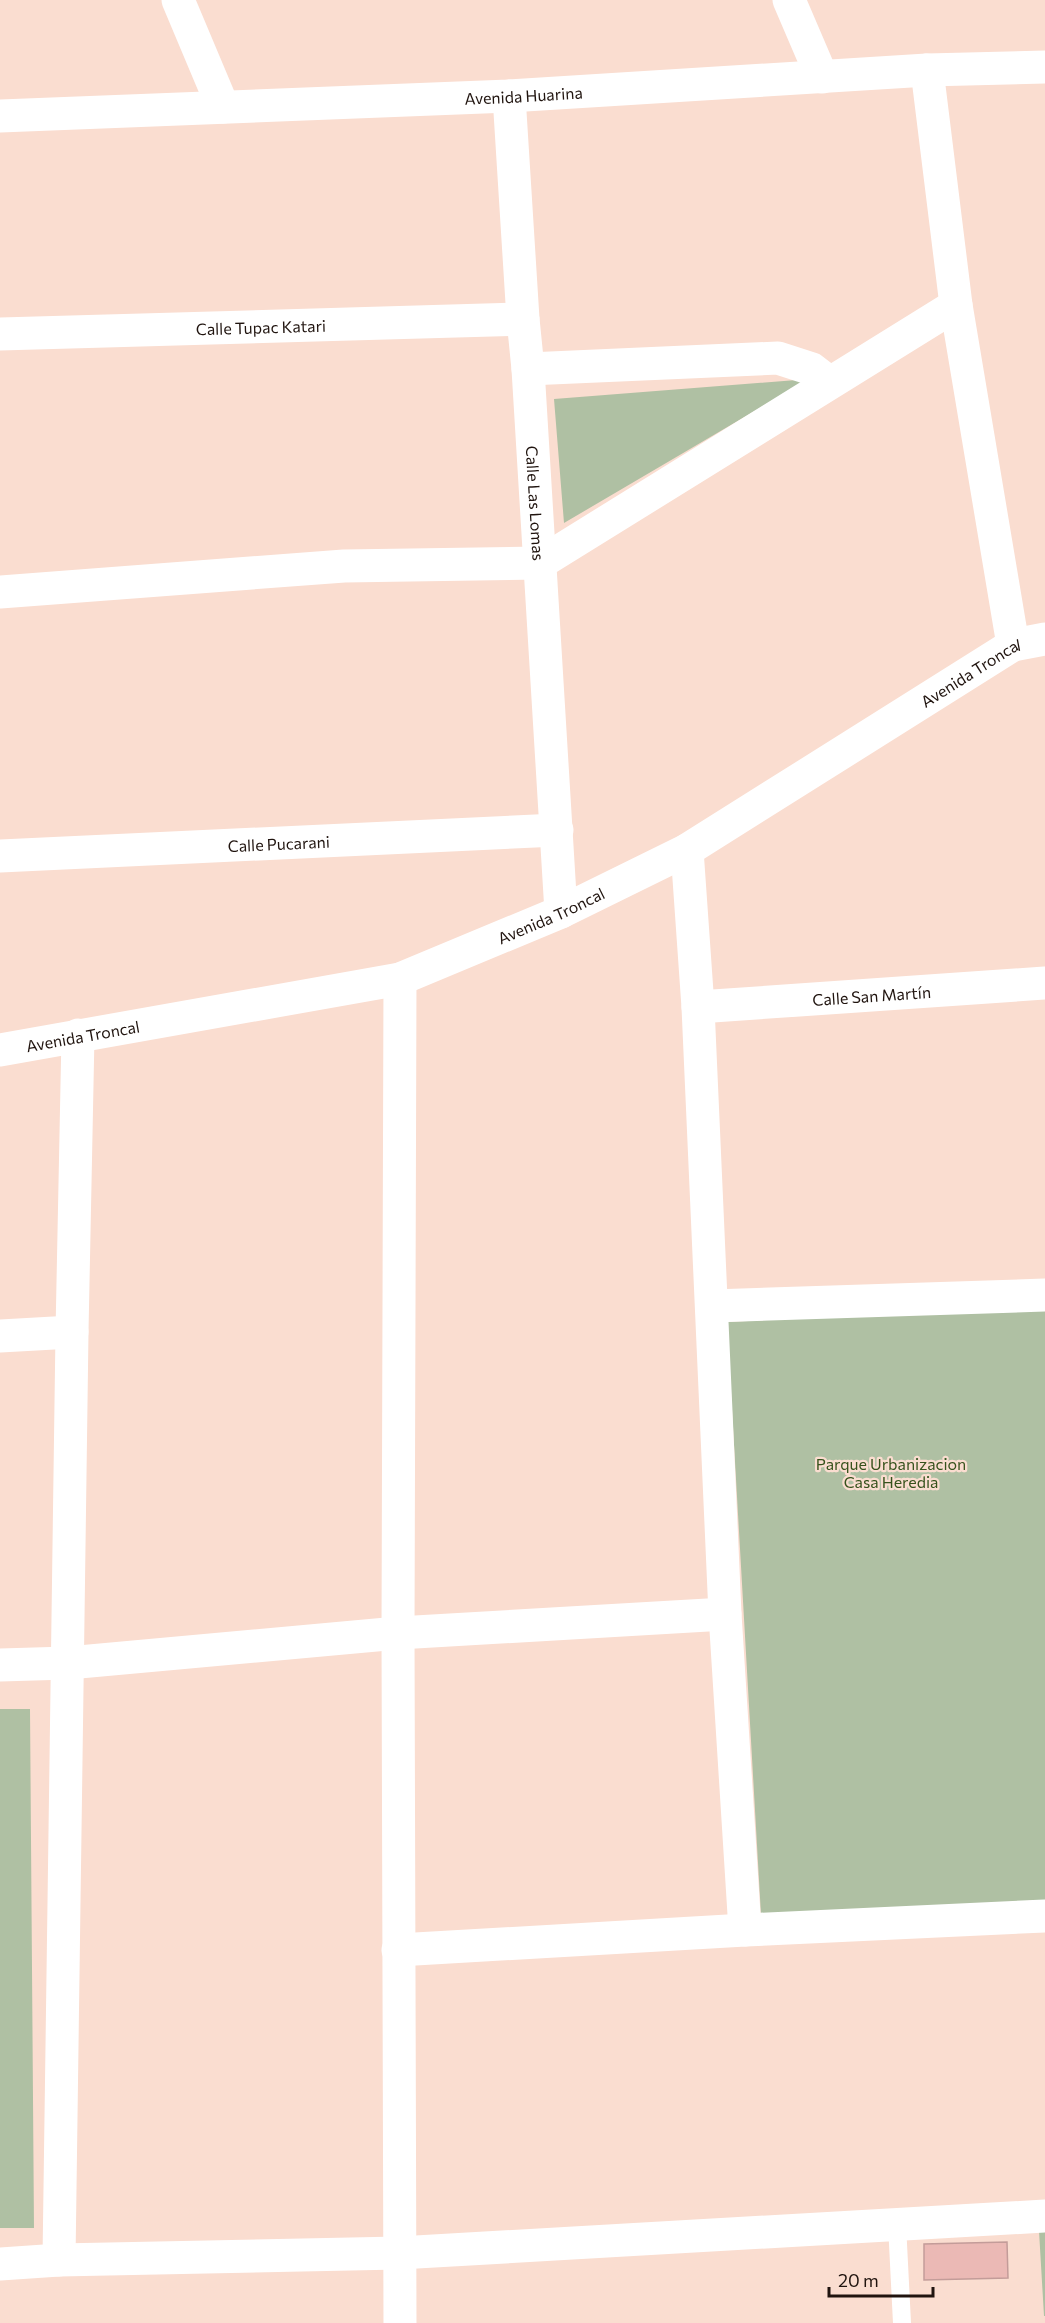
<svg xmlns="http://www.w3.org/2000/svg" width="1045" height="2323" font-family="Commissioner,sans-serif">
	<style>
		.green { fill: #afc0a3 }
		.building { fill: #ebb9b5; stroke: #c39c99; stroke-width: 1.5 }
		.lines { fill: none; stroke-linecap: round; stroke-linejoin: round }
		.service { stroke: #fff; stroke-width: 18 }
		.minor { stroke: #fff; stroke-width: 33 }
		.labels { text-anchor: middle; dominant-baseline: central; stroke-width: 4.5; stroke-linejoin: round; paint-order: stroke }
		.street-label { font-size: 16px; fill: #20140f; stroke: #faddd0 }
		.park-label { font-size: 16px; fill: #36521c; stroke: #faddd0 }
	</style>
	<rect width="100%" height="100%" fill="#faddd0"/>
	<path class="green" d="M 809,379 L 564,523 L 554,399 Z
		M 1045,1306 L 1045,1900 L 761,1915 L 727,1322 Z
		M 0,1709 L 30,1709 L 34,2228 L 0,2228 Z
		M 1045,2230 L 1045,2316 L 1044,2316 L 1039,2231 Z"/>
	<path class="building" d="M 1007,2242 L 1008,2278 L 924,2280 L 924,2244 Z"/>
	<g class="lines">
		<path class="service" d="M 897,2224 L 902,2323"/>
		<g class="minor">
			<path d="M 178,0 L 223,107"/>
			<path d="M 789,0 L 822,77"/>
			<path d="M 927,70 L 956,305 L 1013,645"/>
			<path id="s1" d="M 509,96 L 523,319 L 528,369 L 561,912"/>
			<path id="s2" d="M 0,116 L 509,96 L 927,70 L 1045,67"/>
			<path id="s3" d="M 0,334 L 523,319"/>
			<path d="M 528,369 L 778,358 L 812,369 L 829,382"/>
			<path d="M 0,592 L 344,566 L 540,563 L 956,305"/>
			<path d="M 687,850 L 698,1007 L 725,1614 L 745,1930"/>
			<path id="s4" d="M 0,856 L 557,830"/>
			<path id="s5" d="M 698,1007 L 1045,983"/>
			<path id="s6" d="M 0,1050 L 400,979 L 561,912 L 687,850 L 1013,645 L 1045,639"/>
			<path d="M 712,1306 L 1045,1295"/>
			<path d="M 0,1336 L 72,1332"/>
			<path d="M 0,1665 L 68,1663 L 398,1633 L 725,1614"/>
			<path d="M 398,1950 L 745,1930 L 1045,1916"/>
			<path d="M 59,2260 L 72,1332 L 78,1035"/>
			<path d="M 0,2264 L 59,2260 L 399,2253 L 1045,2216"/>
			<path d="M 400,2323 L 398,1633 L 400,979"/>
		</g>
	</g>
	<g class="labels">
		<g class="street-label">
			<text stroke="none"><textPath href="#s2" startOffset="524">Avenida Huarina</textPath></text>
			<text stroke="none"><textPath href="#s3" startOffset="261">Calle Tupac Katari</textPath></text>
			<text stroke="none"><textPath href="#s1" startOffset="408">Calle Las Lomas</textPath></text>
			<text stroke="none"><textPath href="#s6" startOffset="1056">Avenida Troncal</textPath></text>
			<text stroke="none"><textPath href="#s4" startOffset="279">Calle Pucarani</textPath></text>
			<text stroke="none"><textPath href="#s6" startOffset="570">Avenida Troncal</textPath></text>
			<text stroke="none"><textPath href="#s5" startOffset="174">Calle San Martín</textPath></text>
			<text stroke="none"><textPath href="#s6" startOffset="84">Avenida Troncal</textPath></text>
		</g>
		<g class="park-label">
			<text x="891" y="1463">Parque Urbanizacion<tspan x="891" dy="18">Casa Heredia</tspan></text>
		</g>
	</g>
	<path d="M829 2287v9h104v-9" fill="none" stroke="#20140f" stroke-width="3"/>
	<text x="838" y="2287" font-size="18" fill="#20140f" stroke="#faddd0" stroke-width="4.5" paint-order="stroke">20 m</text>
</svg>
